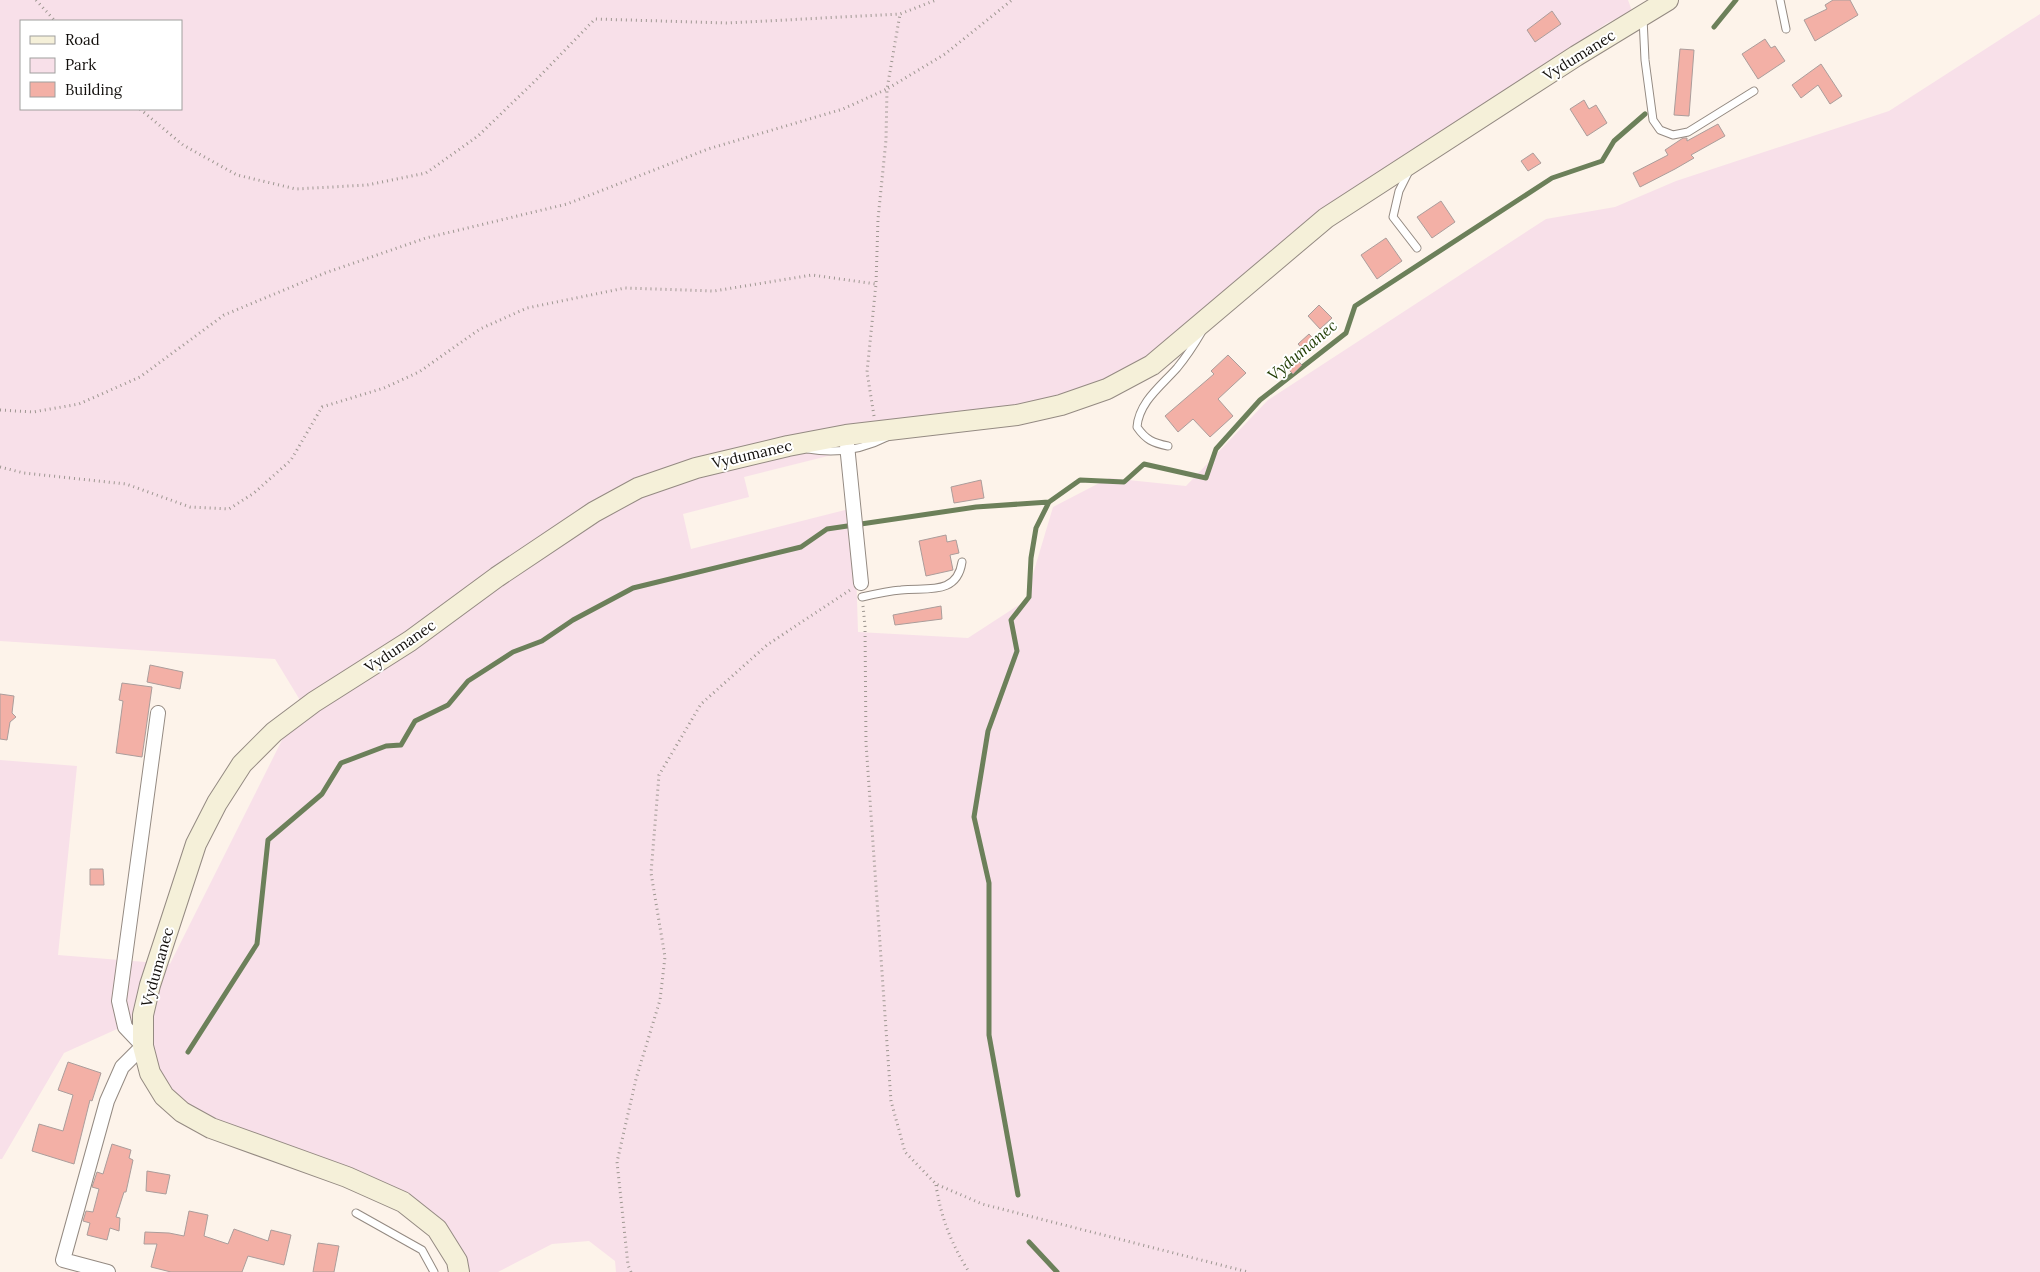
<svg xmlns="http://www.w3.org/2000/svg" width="2040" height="1272" font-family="Lora,serif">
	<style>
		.green { fill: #f8e0e9; fill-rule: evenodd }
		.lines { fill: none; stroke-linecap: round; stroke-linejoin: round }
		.stream { stroke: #6c805a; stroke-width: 5 }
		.building { fill: #f3b0a6; stroke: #ab9d9b }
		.service-casing { stroke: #948a82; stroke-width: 9 }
		.minor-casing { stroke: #948a82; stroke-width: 16 }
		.secondary-casing { stroke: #948a82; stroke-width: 22 }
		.path { stroke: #9e9791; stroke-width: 3; stroke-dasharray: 1 4; stroke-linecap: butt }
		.service { stroke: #fff; stroke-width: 7 }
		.minor { stroke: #fff; stroke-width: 14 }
		.secondary { stroke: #f5f0d9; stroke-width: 20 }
		.labels { text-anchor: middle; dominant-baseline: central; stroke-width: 4; stroke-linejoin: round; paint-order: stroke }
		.street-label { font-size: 15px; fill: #120f0c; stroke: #fff }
		.water-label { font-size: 16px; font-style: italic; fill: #1f3b00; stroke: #fff }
	</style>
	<rect width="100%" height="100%" fill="#fdf3ea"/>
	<path class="green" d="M 0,0 L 1628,0 L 1632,11 L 1607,23 L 1385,177 L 1112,388 L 852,439 L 858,632 L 968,638 L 1025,601 L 1053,507 L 1109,478 L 1186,486 L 1268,400 L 1546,219 L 1615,207 L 1676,181 L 1889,111 L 2040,14 L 2040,1272 L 616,1272 L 615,1261 L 589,1241 L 552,1244 L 498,1272 L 463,1272 L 413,1208 L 219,1132 L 155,1075 L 148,1015 L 64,1053 L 2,1159 L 0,1159 L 0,760 L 77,766 L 58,955 L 170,964 L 292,720 L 306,710 L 275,659 L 0,641 ZM 21,21 L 181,21 L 181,109 L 21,109 ZM 840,453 L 853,508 L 691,549 L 683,514 L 749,497 L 744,477 Z"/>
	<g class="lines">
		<path class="stream" d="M 1714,27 L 1736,0
			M 188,1052 L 257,944 L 268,840 L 322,794 L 341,763 L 386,746 L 401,745 L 415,721 L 448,705 L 468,681 L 513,652 L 542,641 L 573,620 L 633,588 L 801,547 L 827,529 L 976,507 L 1049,502
			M 1018,1195 L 989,1035 L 989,883 L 974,817 L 988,731 L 1017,651 L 1011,620 L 1029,597 L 1031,558 L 1036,528 L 1049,502 L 1080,480 L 1124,482 L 1144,464 L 1206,478 L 1216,449 L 1260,400 L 1346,333 L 1355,306 L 1552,178 L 1602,161 L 1614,141 L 1645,114
			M 1029,1242 L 1057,1272"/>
	</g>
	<path class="building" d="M 1833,0 L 1850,0 L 1858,15 L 1815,41 L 1804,20 L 1827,9 L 1825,5 Z
		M 1552,11 L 1561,24 L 1535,42 L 1527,30 Z
		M 1765,39 L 1771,48 L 1775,46 L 1785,61 L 1758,79 L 1742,54 Z
		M 1680,49 L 1694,50 L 1689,116 L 1674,115 Z
		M 1821,64 L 1842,96 L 1830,104 L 1818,85 L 1801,98 L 1792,85 Z
		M 1584,100 L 1589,109 L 1596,105 L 1607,123 L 1587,136 L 1570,109 Z
		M 1718,124 L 1725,136 L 1691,155 L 1694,158 L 1675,169 L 1640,187 L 1633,173 L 1668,155 L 1665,150 L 1683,138 L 1687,138 L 1687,141 Z
		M 1533,153 L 1541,163 L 1528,171 L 1521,161 Z
		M 1441,201 L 1455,222 L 1432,238 L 1417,217 Z
		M 1386,238 L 1402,261 L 1377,279 L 1361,255 Z
		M 1319,305 L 1332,318 L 1320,329 L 1308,316 Z
		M 1309,334 L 1318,344 L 1307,354 L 1298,344 Z
		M 1228,355 L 1246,373 L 1218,399 L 1233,416 L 1210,437 L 1193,419 L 1178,432 L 1165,416 L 1214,374 L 1211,371 Z
		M 1293,356 L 1302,365 L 1293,374 L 1284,365 Z
		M 981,480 L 984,498 L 954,503 L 951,487 Z
		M 946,535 L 947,542 L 956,540 L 959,553 L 950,555 L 953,570 L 926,576 L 919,541 Z
		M 941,606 L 942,619 L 895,625 L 893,615 Z
		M 150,665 L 183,672 L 180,689 L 147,682 Z
		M 122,683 L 152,687 L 142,757 L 116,753 L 123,701 L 119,700 Z
		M 0,694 L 14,696 L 12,713 L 16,717 L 10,722 L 7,740 L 0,739 Z
		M 90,869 L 103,869 L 104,885 L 90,885 Z
		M 68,1062 L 101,1073 L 92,1101 L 90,1100 L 74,1164 L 32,1151 L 39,1124 L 63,1131 L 73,1095 L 58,1090 Z
		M 112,1144 L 131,1150 L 129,1158 L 133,1160 L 126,1192 L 124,1192 L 116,1217 L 120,1218 L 119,1231 L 110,1228 L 107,1240 L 87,1235 L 90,1223 L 83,1221 L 86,1211 L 93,1212 L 99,1189 L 92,1187 L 97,1172 L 103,1174 Z
		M 147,1171 L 170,1175 L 166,1194 L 146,1191 Z
		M 189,1211 L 208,1215 L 204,1236 L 228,1244 L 234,1229 L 268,1241 L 271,1230 L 291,1235 L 284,1265 L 248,1256 L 242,1272 L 171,1272 L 151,1267 L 157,1244 L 144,1244 L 145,1232 L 169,1233 L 184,1236 Z
		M 318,1243 L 339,1246 L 334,1272 L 313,1272 Z"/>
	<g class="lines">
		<defs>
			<path id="service" d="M 1780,0 L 1786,29
				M 1643,18 L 1645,60 L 1653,120 L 1660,130 L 1673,135 L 1688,132 L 1754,91
				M 1409,171 L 1399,191 L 1393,217 L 1417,248
				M 1168,446 C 1153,443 1146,440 1137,427 C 1139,402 1161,386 1177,368 C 1186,357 1194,345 1201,333
				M 808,449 C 836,454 862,450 887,437
				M 862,597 C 875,594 888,591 901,590 C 926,587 957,596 962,562
				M 356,1213 L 422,1250 L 434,1272"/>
			<path id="minor" d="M 846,435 L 861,583
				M 108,1272 L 63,1260 L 107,1101 L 122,1067 L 143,1046 L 125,1027 L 119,1001 L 158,713"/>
			<path id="secondary" d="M 459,1272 L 457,1261 L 437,1229 L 403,1202 L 347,1177 L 211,1128 L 182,1112 L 164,1096 L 150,1073 L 143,1046 L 143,1015 L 150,985 L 196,844 L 217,803 L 242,764 L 274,732 L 314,702 L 410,641 L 497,577 L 594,512 L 638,488 L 696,468 L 788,446 L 846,435 L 1017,415 L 1061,405 L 1107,389 L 1152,365 L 1326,218 L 1576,56 L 1668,0"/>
		</defs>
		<use href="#service" class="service-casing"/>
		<use href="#minor" class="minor-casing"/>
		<use href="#secondary" class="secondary-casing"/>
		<path class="path" d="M 36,0 L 55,21
			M 140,109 L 183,145 L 237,175 L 296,189 L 367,185 L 426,173 L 478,136 L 536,80 L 595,19 L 727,23 L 900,14 L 936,0
			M 0,410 L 33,412 L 79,404 L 140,377 L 224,315 L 325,273 L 426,238 L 567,204 L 708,149 L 843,109 L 887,89 L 900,14
			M 874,416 L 867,372 L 876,284 L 878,219 L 886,140 L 887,89 L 945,54 L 1012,0
			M 0,467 L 24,473 L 126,484 L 190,507 L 229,509 L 254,493 L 291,460 L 322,407 L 384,388 L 419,372 L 480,329 L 527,308 L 625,288 L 714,291 L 812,275 L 876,284
			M 863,606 L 865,626 L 866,743 L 891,1101 L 905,1152 L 936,1184 L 982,1204 L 1248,1272
			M 936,1185 C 941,1218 951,1243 969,1272
			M 631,1272 L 628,1265 L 617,1162 L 636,1079 L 660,1000 L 665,957 L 651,873 L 659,775 L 701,704 L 767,645 L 850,590"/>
		<use href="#service" class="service"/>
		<use href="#minor" class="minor"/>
		<use href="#secondary" class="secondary"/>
	</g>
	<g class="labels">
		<g class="street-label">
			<text transform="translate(1579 55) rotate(-32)">Vydumanec</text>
			<text transform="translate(752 454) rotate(-13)">Vydumanec</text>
			<text transform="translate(400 646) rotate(-34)">Vydumanec</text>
			<text transform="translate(157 967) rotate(-74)">Vydumanec</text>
		</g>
		<g class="water-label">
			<text transform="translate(1302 350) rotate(-40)">Vydumanec</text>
		</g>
	</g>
	<rect x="20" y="20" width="162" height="90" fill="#ffffff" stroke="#a09f9e"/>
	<rect x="30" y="36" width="25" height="8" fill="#f5f0d9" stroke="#a09f9e"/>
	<text x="65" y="45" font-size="15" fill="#120f0c">Road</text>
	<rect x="30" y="58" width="25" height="15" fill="#f8e0e9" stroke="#a09f9e"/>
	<text x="65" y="70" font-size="15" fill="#120f0c">Park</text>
	<rect x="30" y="82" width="25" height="15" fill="#f3b0a6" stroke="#a09f9e"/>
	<text x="65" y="95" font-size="15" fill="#120f0c">Building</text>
</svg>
